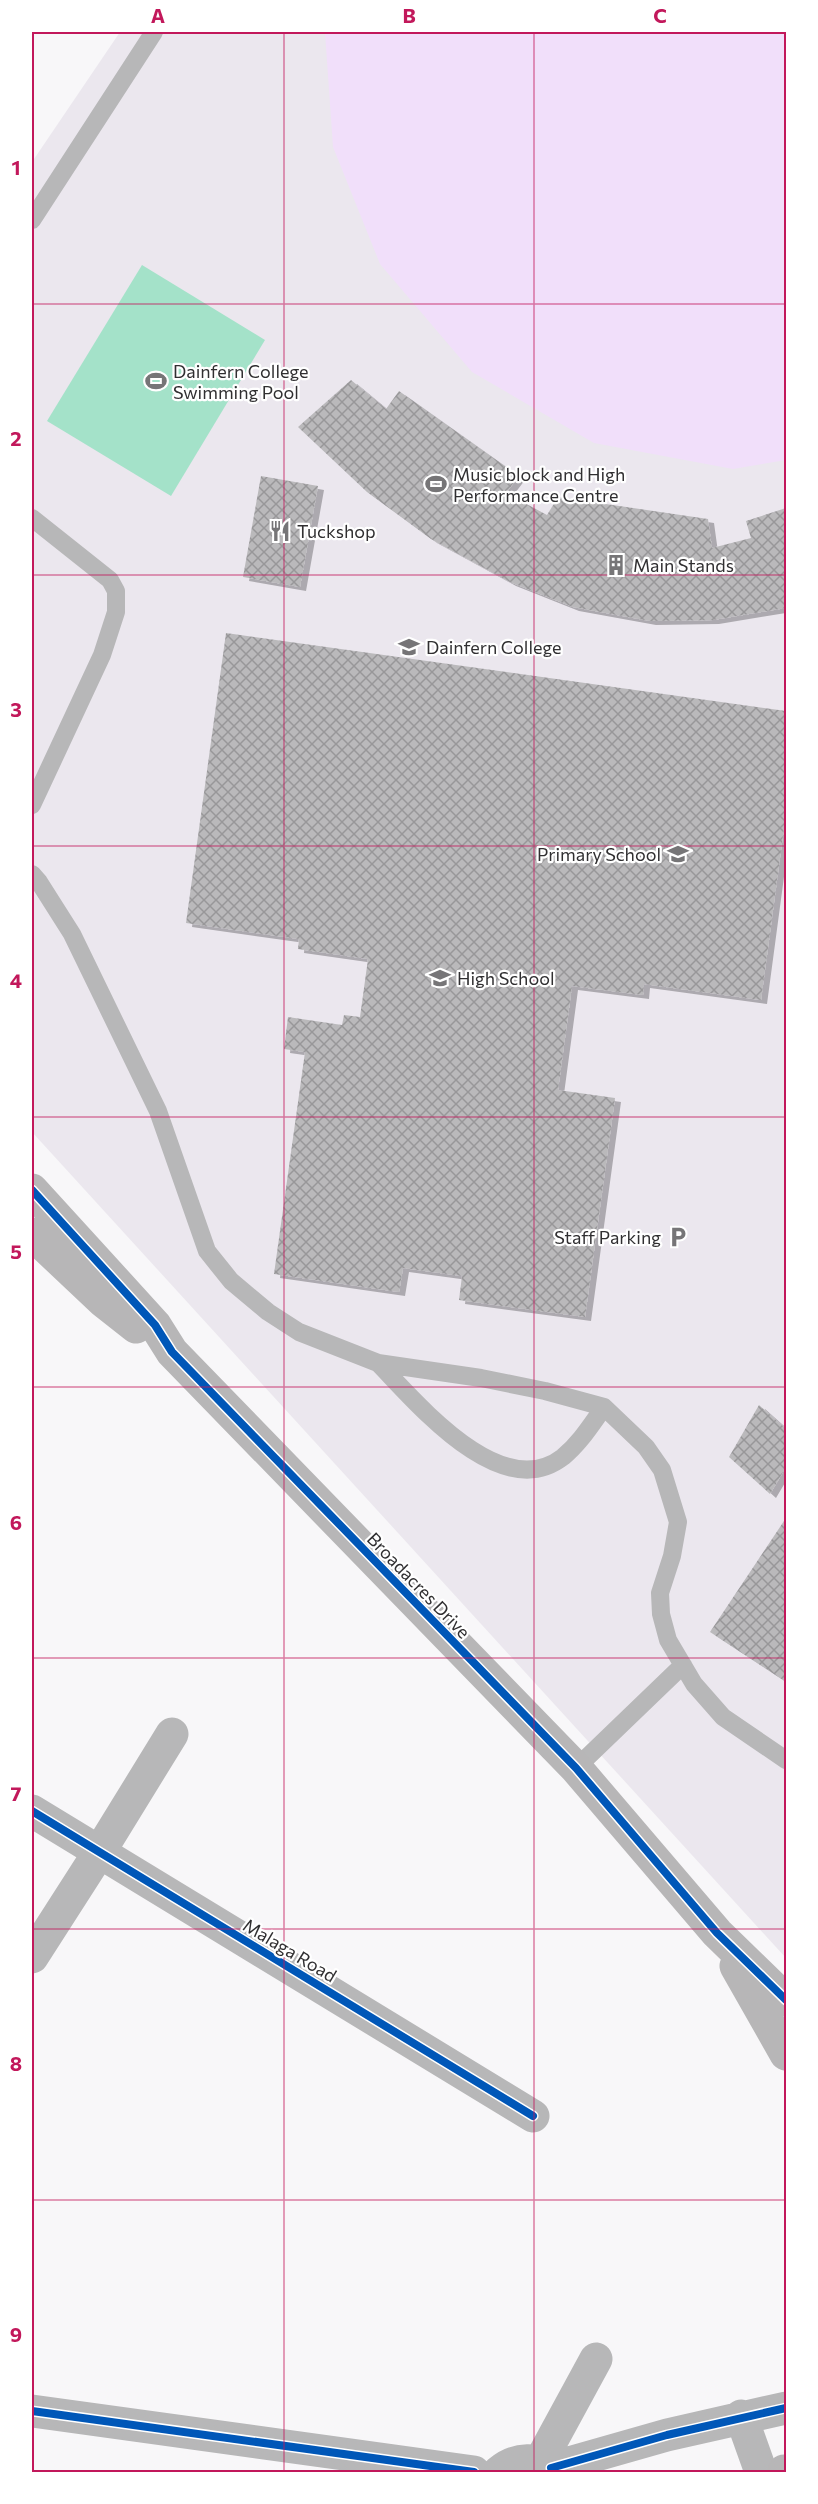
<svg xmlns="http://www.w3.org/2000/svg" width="818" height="2504" font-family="Commissioner,sans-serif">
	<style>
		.built { fill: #ebe7ee }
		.grass { fill: #f1dffa }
		.water { fill: #a4e2c9 }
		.building { fill: url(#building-cross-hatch); filter: url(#shadow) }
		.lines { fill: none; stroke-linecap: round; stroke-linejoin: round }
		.lane { stroke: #b7b7b8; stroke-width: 18 }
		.street { stroke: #b7b7b8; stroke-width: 33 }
		.secondary { stroke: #b7b6b7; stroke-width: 33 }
		.cycleway-casing { stroke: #fff; stroke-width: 11 }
		.cycleway { stroke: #0057b8; stroke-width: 8 }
		.grid { fill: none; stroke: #c2185b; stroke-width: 1.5; stroke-opacity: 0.55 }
		.labels { text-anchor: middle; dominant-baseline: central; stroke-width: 4.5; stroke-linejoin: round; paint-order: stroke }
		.poi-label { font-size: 18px; fill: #302f31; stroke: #fff; text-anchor: start }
		.street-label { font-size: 18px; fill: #302f31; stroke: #fff }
		.neatline { fill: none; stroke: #c2185b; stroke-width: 2 }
		.grid-label { font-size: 20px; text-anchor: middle; font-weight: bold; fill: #c2185b }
	</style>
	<defs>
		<pattern id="building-cross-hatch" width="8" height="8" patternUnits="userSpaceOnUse" patternTransform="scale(1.5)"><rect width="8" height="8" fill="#bab9bb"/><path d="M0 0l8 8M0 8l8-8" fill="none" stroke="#989799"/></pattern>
		<filter id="shadow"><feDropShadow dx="6" dy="4" stdDeviation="0" flood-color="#0004"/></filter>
	</defs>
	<rect width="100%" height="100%" fill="#f8f7f9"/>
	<path class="built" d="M 120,32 L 786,32 L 786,1958 L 32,1132 L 32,162 Z"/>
	<path class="grass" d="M 325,32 L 786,32 L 786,460 L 733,469 L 594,443 L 472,372 L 380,264 L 333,147 Z"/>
	<path class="water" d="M 142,265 L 265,340 L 171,496 L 47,421 Z"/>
	<path class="building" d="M 351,380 L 386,409 L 399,391 L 519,476 L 506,493 L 547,515 L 558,497 L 708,519 L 712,548 L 751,538 L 746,521 L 786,508 L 786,608 L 713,620 L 650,621 L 573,607 L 510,582 L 431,539 L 367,492 L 298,427 Z
		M 261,476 L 318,486 L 300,587 L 243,577 Z
		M 226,633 L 786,711 L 786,813 L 761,1000 L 644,984 L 643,995 L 572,986 L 558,1090 L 615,1098 L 585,1317 L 459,1300 L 462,1276 L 403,1268 L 399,1292 L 274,1274 L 305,1052 L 284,1049 L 288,1017 L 342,1025 L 344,1015 L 360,1017 L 368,959 L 298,949 L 299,939 L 186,923 Z
		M 759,1405 L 786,1429 L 786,1467 L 770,1494 L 729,1457 Z
		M 786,1518 L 786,1682 L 710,1632 Z"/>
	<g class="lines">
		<path class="lane" d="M 32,220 L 154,32
			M 32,518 L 110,580 L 116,591 L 116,612 L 102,655 L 32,805
			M 32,874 L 39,882 L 72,934 L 158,1111 L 207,1251 L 231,1281 L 268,1312 L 299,1332 L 378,1363 L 481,1378 L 545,1391 L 604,1407 L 646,1447 L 662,1470 L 678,1522 L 672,1556 L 660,1593 L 661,1614 L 668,1640 L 694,1684 L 723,1717 L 786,1760
			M 378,1363 C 417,1403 501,1505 563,1457 C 580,1443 591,1425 604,1407
			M 576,1768 L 683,1665"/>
		<path class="street" d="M 32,1811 L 533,2116
			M 32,1957 L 100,1851 L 172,1734
			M 32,2411 L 474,2472
			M 741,2416 L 761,2472
			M 540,2462 L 596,2359
			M 551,2468 L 667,2435 L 786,2408
			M 499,2472 C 515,2458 539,2456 556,2472"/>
		<path class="secondary" d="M 32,1190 L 155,1325 L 172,1352 L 576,1768 L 717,1933 L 786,2000
			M 32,1234 L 103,1301 L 136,1327
			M 736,1966 L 786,2054
			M 784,2471 L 786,2471"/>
		<defs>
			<path id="cycleway" d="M 32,1190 L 155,1325 L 172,1352 L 576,1768 L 717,1933 L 786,2000
				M 32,1811 L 533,2116
				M 32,2411 L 474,2472
				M 551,2468 L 667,2435 L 786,2408"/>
		</defs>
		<use href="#cycleway" class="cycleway-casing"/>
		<use href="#cycleway" class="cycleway"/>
	</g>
	<path class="grid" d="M 284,32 L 284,2472M 534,32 L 534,2472M 32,304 L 786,304M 32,575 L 786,575M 32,846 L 786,846M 32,1117 L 786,1117M 32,1387 L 786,1387M 32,1658 L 786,1658M 32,1929 L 786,1929M 32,2200 L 786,2200"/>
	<defs>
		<symbol id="stadium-bare" viewBox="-9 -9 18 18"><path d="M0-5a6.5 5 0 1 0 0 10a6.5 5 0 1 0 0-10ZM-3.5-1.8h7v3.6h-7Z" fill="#767577" stroke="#fff" stroke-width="2.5" paint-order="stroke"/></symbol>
		<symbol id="restaurant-bare" viewBox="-9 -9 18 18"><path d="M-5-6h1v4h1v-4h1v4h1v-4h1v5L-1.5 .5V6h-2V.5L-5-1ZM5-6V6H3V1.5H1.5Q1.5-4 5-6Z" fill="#767577" stroke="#fff" stroke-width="2.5" paint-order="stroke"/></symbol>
		<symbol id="building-bare" viewBox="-9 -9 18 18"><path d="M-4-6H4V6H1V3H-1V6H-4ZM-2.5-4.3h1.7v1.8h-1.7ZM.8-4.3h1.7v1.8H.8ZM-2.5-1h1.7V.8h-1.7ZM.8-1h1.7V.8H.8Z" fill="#767577" stroke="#fff" stroke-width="2.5" paint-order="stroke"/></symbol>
		<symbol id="school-bare" viewBox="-9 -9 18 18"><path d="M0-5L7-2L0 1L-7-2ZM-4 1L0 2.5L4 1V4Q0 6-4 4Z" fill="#767577" stroke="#fff" stroke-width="2.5" paint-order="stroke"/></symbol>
		<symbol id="parking-bare" viewBox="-9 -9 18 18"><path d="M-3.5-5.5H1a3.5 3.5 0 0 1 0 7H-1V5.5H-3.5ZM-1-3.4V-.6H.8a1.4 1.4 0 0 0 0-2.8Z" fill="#767577" stroke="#fff" stroke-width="2.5" paint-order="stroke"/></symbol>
	</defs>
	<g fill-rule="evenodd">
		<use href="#stadium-bare" x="141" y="366" width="30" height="30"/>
		<use href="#stadium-bare" x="421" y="469" width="30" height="30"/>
		<use href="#restaurant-bare" x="265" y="516" width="30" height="30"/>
		<use href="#building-bare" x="601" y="550" width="30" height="30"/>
		<use href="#school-bare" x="394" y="632" width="30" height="30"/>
		<use href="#school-bare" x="663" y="839" width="30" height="30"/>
		<use href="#school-bare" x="425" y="963" width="30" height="30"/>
		<use href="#parking-bare" x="663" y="1222" width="30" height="30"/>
	</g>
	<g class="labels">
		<g class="poi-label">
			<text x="173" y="371">Dainfern College<tspan x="173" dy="21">Swimming Pool</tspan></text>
			<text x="453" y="474">Music block and High<tspan x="453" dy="21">Performance Centre</tspan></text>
			<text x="297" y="531">Tuckshop</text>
			<text x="633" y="565">Main Stands</text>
			<text x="426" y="647">Dainfern College</text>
			<text x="661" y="854" text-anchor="end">Primary School</text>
			<text x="457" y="978">High School</text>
			<text x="661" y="1237" text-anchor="end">Staff Parking</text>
		</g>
		<g class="street-label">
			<text transform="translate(419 1585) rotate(46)">Broadacres Drive</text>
			<text transform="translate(290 1950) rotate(31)">Malaga Road</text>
		</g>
	</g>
	<rect width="818" height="2504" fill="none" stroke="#ffffff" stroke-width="66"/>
	<rect x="33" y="33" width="752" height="2438" class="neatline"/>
	<g class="grid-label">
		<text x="158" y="23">A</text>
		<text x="409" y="23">B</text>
		<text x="660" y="23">C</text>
		<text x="16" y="175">1</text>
		<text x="16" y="446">2</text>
		<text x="16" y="717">3</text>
		<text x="16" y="988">4</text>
		<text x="16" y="1259">5</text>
		<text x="16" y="1530">6</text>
		<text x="16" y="1801">7</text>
		<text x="16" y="2071">8</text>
		<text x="16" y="2342">9</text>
	</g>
</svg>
